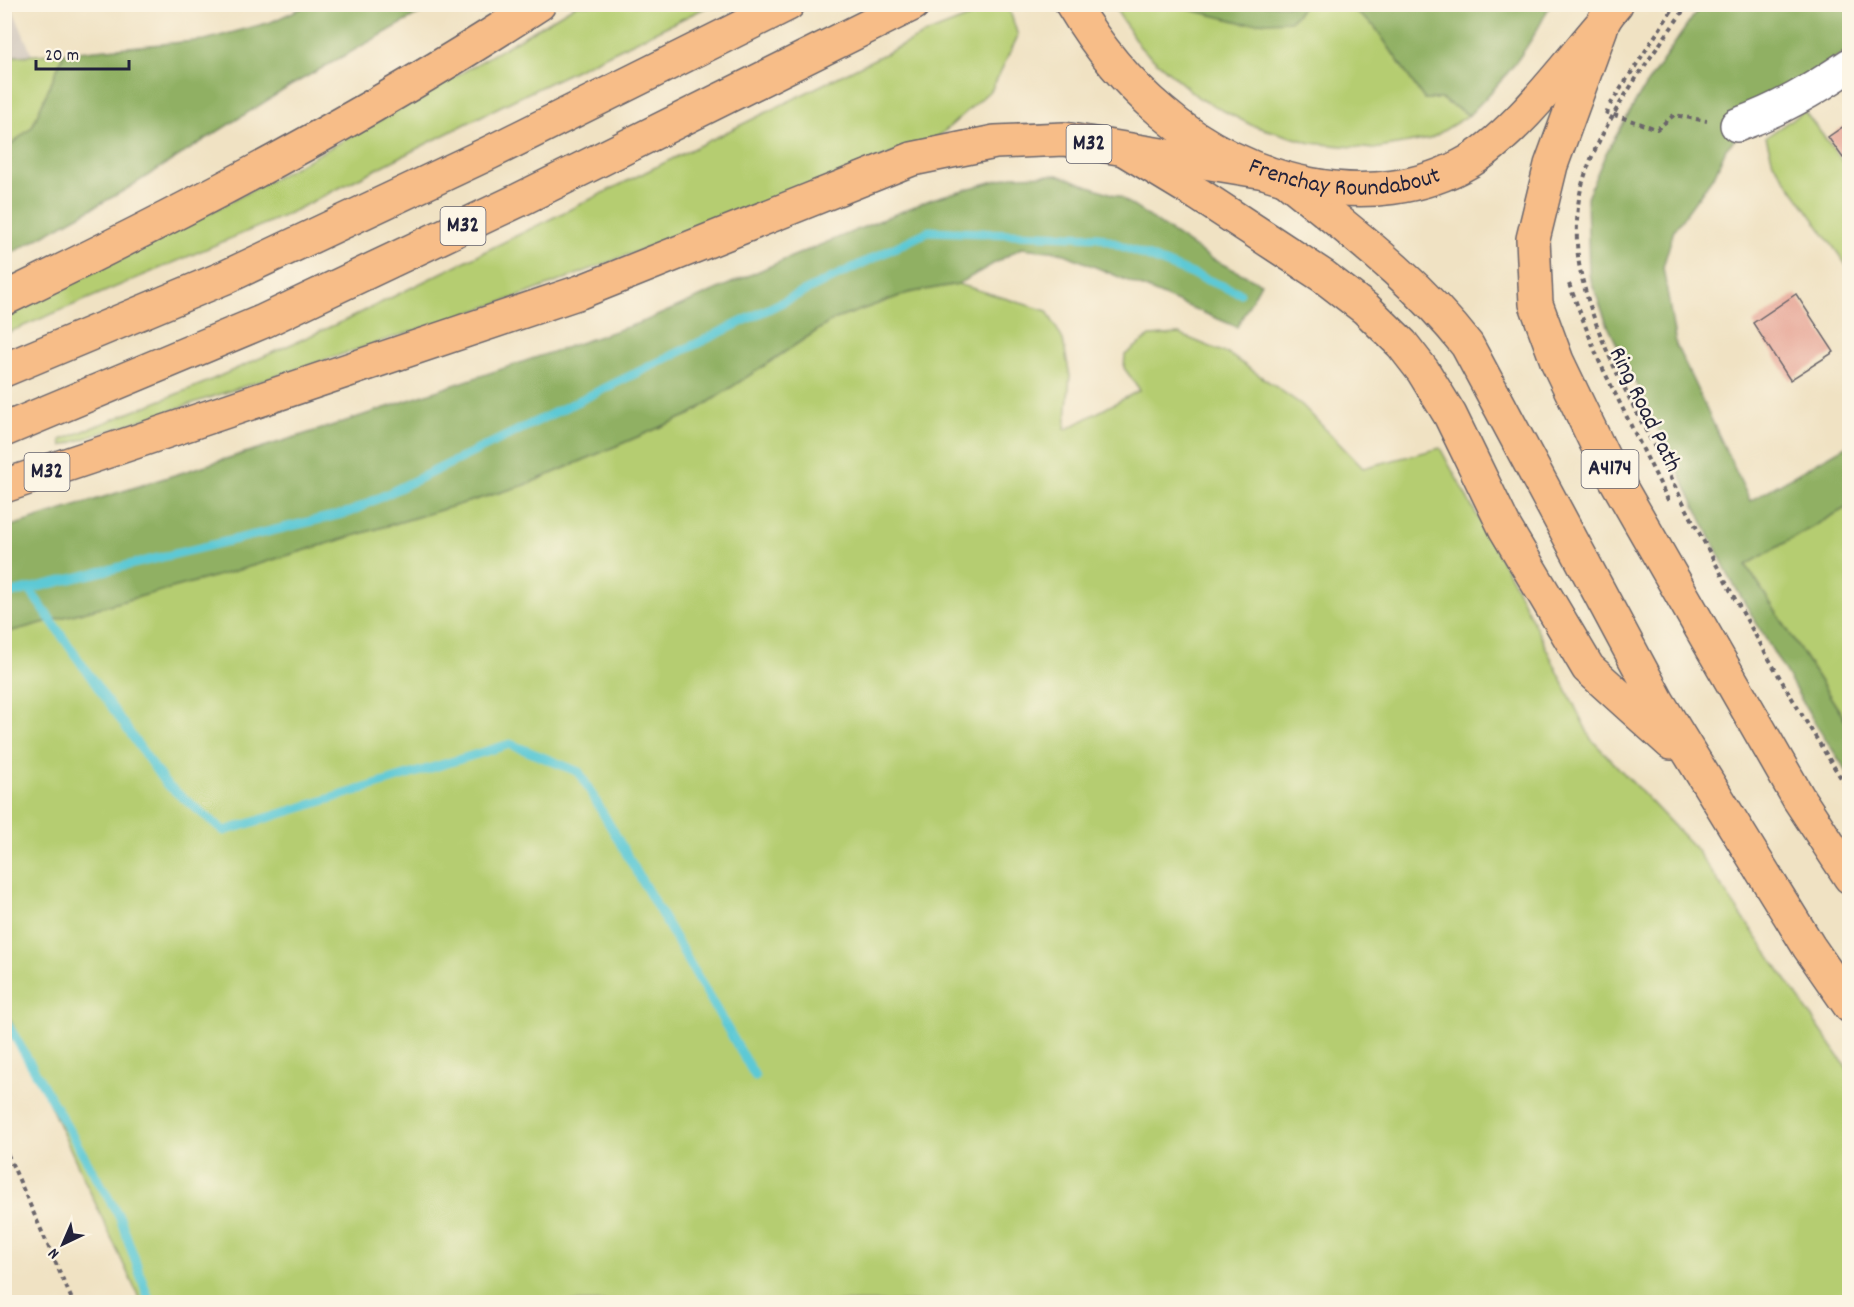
<svg xmlns="http://www.w3.org/2000/svg" width="1854" height="1307" font-family="Dekko,sans-serif">
	<style>
		.industrial { fill: #ccc2b9 }
		.green { fill: #b5cd71; stroke: #6c7856; stroke-width: 1.5 }
		.forest { fill: #90b063; stroke: #59694f; stroke-width: 1.5 }
		.lines { fill: none; stroke-linecap: round; stroke-linejoin: round }
		.stream { stroke: #5dc9d5; stroke-width: 9 }
		.building { fill: #e8aa9b }
		.minor-casing { stroke: #6a656b; stroke-width: 36 }
		.primary-casing { stroke: #6a656b; stroke-width: 36 }
		.trunk-casing { stroke: #6a656b; stroke-width: 36 }
		.motorway-casing { stroke: #6a656b; stroke-width: 36 }
		.path { stroke: #6a656b; stroke-width: 4; stroke-dasharray: 4.5 4.5; stroke-linecap: butt }
		.minor { stroke: #fff; stroke-width: 33 }
		.primary { stroke: #f7bd88; stroke-width: 33 }
		.trunk { stroke: #f7bd88; stroke-width: 33 }
		.motorway { stroke: #f7bd88; stroke-width: 33 }
		.labels { text-anchor: middle; dominant-baseline: central; stroke-width: 5; stroke-linejoin: round; paint-order: stroke }
		.shield { fill: #fcf5e5; stroke: #63616e; stroke-width: 1.5 }
		.shield-label { font-size: 22px; font-weight: bold; fill: #22223b }
		.street-label { font-size: 24px; fill: #22223b; stroke: #fcf5e5 }
	</style>
	<rect width="100%" height="100%" fill="#fcf5e5"/>
	<filter id="ink" filterUnits="userSpaceOnUse"><feTurbulence type="fractalNoise" baseFrequency=".0167" numOctaves="2"/><feDisplacementMap in="SourceGraphic" scale="12" xChannelSelector="R" yChannelSelector="G"/><feConvolveMatrix kernelMatrix="1 2 1 2 8 2 1 2 1" color-interpolation-filters="sRGB"/></filter>
	<filter id="wash" filterUnits="userSpaceOnUse"><feTurbulence type="fractalNoise" baseFrequency=".008" numOctaves="4" result="noise"/><feDisplacementMap in="SourceGraphic" scale="24" xChannelSelector="R" yChannelSelector="G"/><feGaussianBlur stdDeviation="1.35" result="paint"/><feColorMatrix in="noise" values="0 0 0 0 0 0 0 0 0 0 0 0 0 0 0 0 0 1.4 0 .05"/><feComposite in="paint" operator="in"/></filter>
	<g filter="url(#wash)">
		<rect width="100%" height="100%" fill="#f0e2c3"/>
		<path class="industrial" d="M 5,5 L 11,5 L 32,55 L 5,57 Z"/>
		<path class="green" d="M 576,5 L 711,5 L 501,106 L 286,215 L 5,334 L 4,314 C 202,223 391,117 576,5 Z
			M 1000,5 L 1008,5 L 1018,36 L 992,89 L 939,136 L 523,295 L 62,446 L 61,440 L 202,384 L 350,318 L 923,35 Z
			M 1113,5 L 1170,5 L 1290,21 L 1305,5 L 1347,5 L 1375,27 L 1424,99 L 1441,99 L 1469,115 L 1430,139 L 1374,149 L 1311,143 L 1251,125 L 1199,98 L 1140,47 Z
			M 64,53 L 32,127 L 5,150 L 5,57 Z
			M 1804,111 L 1849,169 L 1849,269 L 1773,162 L 1766,137 Z
			M 958,284 L 1047,311 L 1063,340 L 1070,376 L 1065,430 L 1140,390 L 1124,368 L 1125,355 L 1150,336 L 1179,334 L 1230,355 L 1302,405 L 1363,468 L 1440,448 L 1515,585 L 1591,739 L 1695,848 L 1849,1071 L 1849,1302 L 141,1302 L 5,1008 L 4,633 L 235,571 L 525,485 L 691,414 L 833,320 L 908,293 Z
			M 1849,506 L 1849,726 L 1746,565 Z"/>
		<path class="forest" d="M 308,5 L 435,5 L 290,86 L 125,190 L 5,257 L 5,150 L 32,127 L 64,53 L 205,40 L 271,22 Z
			M 1170,5 L 1305,5 L 1290,21 L 1244,23 Z
			M 1347,5 L 1550,5 C 1529,50 1504,80 1469,115 L 1441,99 L 1424,99 L 1375,27 Z
			M 1701,5 L 1849,5 L 1849,49 L 1810,76 L 1774,96 L 1726,149 L 1715,174 L 1674,230 L 1663,267 L 1676,345 L 1750,501 L 1849,444 L 1849,506 L 1746,565 L 1849,726 L 1849,775 L 1815,723 L 1730,578 L 1607,324 L 1589,275 L 1587,197 L 1606,153 L 1642,91 Z
			M 1058,175 L 1118,196 L 1212,259 L 1261,283 L 1237,327 L 1060,252 L 1021,248 L 958,284 L 908,293 L 833,320 L 691,414 L 525,485 L 235,571 L 5,633 L 5,528 L 334,425 L 645,321 L 791,257 L 932,199 L 1012,176 Z"/>
		<g class="lines">
			<path class="stream" d="M 29,589 L 165,783 L 224,831 L 510,744 L 579,772 L 755,1076
				M 4,595 L 350,512 L 929,231 L 1099,237 L 1240,293
				M 4,1018 L 120,1218 L 150,1302"/>
		</g>
		<g id="blocks">
			<path class="building" d="M 1850,122 L 1850,154 L 1843,158 L 1828,137 Z
				M 1796,294 L 1834,352 L 1790,380 L 1753,323 Z"/>
		</g>
	</g>
	<g filter="url(#ink)">
		<use href="#blocks" fill-opacity="0" stroke="#6a656b" stroke-width="1.5"/>
		<g class="lines">
			<defs>
				<path id="minor" d="M 1737,125 C 1779,110 1813,90 1850,65"/>
				<path id="primary" d="M 1601,28 L 1551,165 L 1533,239 L 1536,304 L 1557,361 L 1604,459 L 1799,799 L 1850,877
					M 1127,151 L 1198,194 L 1323,276 L 1366,309 L 1402,344 L 1423,371 L 1450,415 L 1505,528 L 1588,668 L 1671,743
					M 1287,180 C 1351,232 1416,280 1467,345 L 1658,702 L 1809,947 L 1850,1006"/>
				<g id="trunk">
					<path id="s1" d="M 1072,4 C 1096,44 1126,82 1162,112 C 1243,183 1373,218 1470,161 C 1518,131 1565,67 1602,24 L 1607,15 L 1608,4"/>
				</g>
				<path id="motorway" d="M 1607,15 L 1616,4
					M 4,299 C 188,210 368,116 539,4
					M 4,370 L 226,277 L 489,153 L 788,4
					M 4,430 L 264,321 L 519,200 L 913,4
					M 4,486 L 580,292 L 912,159 L 995,142 L 1064,139 L 1265,172"/>
			</defs>
			<use href="#minor" class="minor-casing"/>
			<use href="#primary" class="primary-casing"/>
			<use href="#trunk" class="trunk-casing"/>
			<use href="#motorway" class="motorway-casing"/>
			<path class="path" d="M 1688,4 C 1650,59 1585,141 1578,206 C 1576,229 1576,256 1582,278 C 1598,344 1633,405 1664,465 C 1721,577 1782,686 1850,792
				M 1610,105 L 1676,4
				M 1605,112 L 1657,129 L 1674,115 L 1707,121
				M 1569,284 L 1599,361 L 1670,504
				M 4,1146 L 73,1302"/>
			<use href="#minor" class="minor"/>
			<use href="#primary" class="primary"/>
			<use href="#trunk" class="trunk"/>
			<use href="#motorway" class="motorway"/>
		</g>
	</g>
	<g class="labels">
		<g class="shield">
			<rect x="1066.5" y="125" width="45" height="38" rx="4.5"/>
			<rect x="440.5" y="207" width="45" height="38" rx="4.5"/>
			<rect x="1581.5" y="450" width="57" height="38" rx="4.5"/>
			<rect x="24.5" y="453" width="45" height="38" rx="4.5"/>
		</g>
		<g class="shield-label">
			<text x="1089" y="144">M32</text>
			<text x="463" y="226">M32</text>
			<text x="1610" y="469">A4174</text>
			<text x="47" y="472">M32</text>
		</g>
		<g class="street-label">
			<text stroke="none"><textPath href="#s1" startOffset="342">Frenchay Roundabout</textPath></text>
			<text transform="translate(1644 410) rotate(64)">Ring Road Path</text>
		</g>
	</g>
	<rect width="1854" height="1307" fill="none" stroke="#fcf5e5" stroke-width="24"/>
	<g transform="translate(63 1244) rotate(224)" stroke="#fcf5e5" stroke-width="4.5" paint-order="stroke">
	<path d="M0-4.5L10 22L0 15L-10 22Z" fill="#22223b"/>
	<text y="-9" font-size="16" font-weight="bold" text-anchor="middle" fill="#22223b">N</text>
	</g>
	<path d="M36 60v9h93v-9" fill="none" stroke="#22223b" stroke-width="3"/>
	<text x="45" y="60" font-size="18" fill="#22223b" stroke="#fcf5e5" stroke-width="4.5" paint-order="stroke">20 m</text>
</svg>
